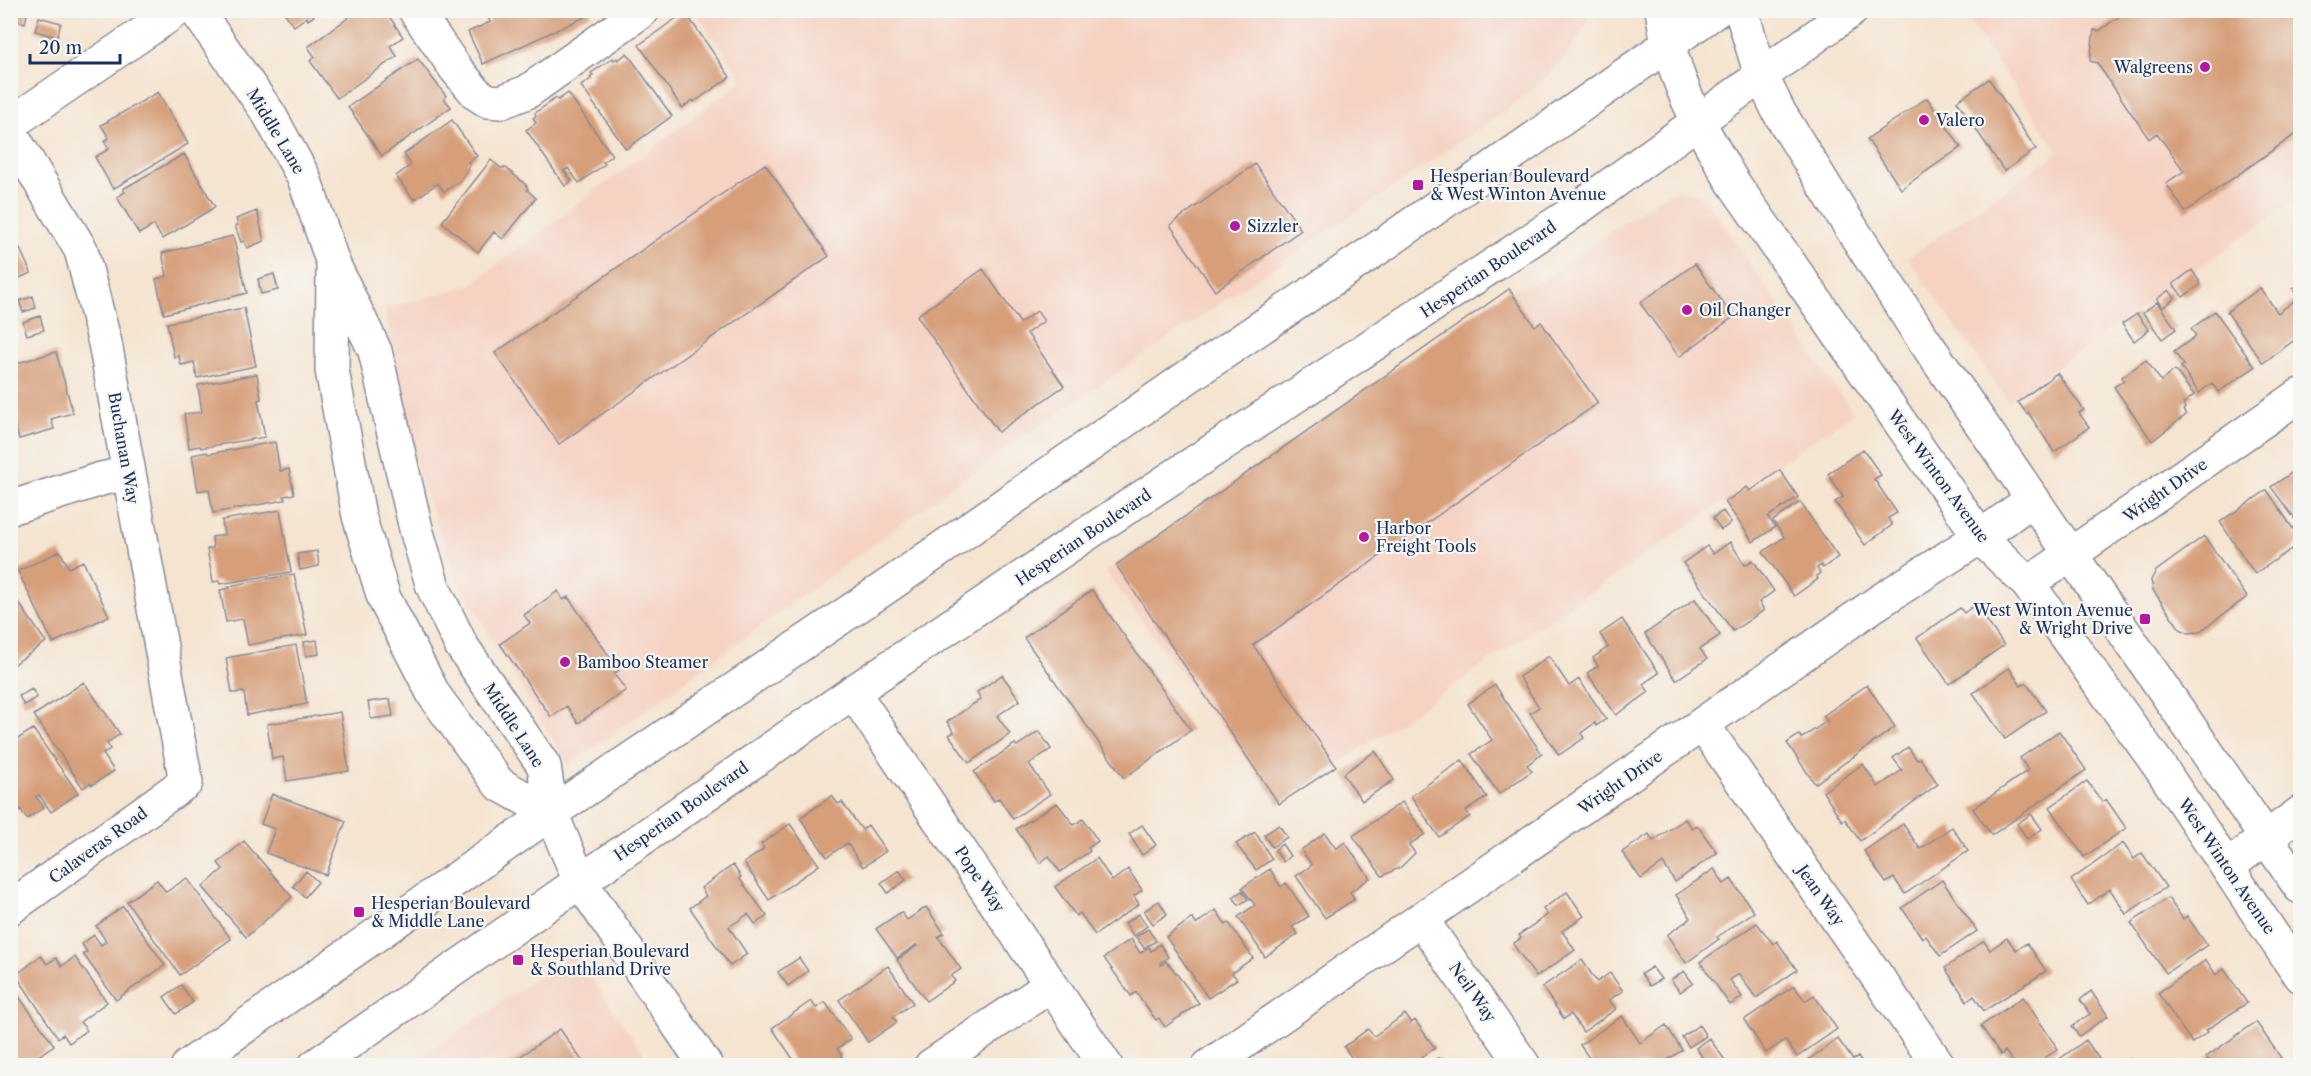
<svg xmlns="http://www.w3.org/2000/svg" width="2311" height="1076" font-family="'Libre Caslon Text',serif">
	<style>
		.built { fill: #f5d2c2 }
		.building { fill: #d69e79 }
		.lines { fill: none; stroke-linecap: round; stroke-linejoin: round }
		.minor-casing { stroke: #888a97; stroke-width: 36 }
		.major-casing { stroke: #888a97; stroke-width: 36 }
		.minor { stroke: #fff; stroke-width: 33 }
		.major { stroke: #fff; stroke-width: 33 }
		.poi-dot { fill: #b5179e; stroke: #f6f6f2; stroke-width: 2 }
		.labels { text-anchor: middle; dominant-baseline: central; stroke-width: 4.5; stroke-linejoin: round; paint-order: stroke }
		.poi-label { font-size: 16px; fill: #1b2f5e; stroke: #f6f6f2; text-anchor: start }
		.street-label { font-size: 16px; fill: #1b2f5e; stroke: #f6f6f2 }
	</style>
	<rect width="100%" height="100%" fill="#f6f6f2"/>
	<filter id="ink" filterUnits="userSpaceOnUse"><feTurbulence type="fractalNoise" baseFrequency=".0167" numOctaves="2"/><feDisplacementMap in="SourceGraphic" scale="12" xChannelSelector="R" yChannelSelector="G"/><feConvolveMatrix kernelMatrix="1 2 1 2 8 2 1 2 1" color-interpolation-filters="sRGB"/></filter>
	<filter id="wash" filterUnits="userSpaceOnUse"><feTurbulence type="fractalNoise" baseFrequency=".008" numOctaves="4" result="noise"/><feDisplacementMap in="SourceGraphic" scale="24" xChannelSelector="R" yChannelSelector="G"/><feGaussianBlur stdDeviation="1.35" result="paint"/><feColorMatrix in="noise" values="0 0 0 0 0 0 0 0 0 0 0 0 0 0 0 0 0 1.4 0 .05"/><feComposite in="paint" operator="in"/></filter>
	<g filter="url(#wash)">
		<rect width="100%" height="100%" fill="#f5e4d0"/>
		<path class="built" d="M 702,11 L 1591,11 L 1587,22 L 1566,57 L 1537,85 L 1504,112 L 1002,451 L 568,766 L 460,585 L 411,454 L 385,309 L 469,286 L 743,80 L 697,14 Z
			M 1962,11 L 2300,11 L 2300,197 L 2008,401 L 1908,258 L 2059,152 Z
			M 1677,190 L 1688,192 L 1700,197 L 1711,207 L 1853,413 L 1279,804 L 1106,572 L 1513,289 L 1527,287 L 1541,281 L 1664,195 Z
			M 574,953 L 651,1065 L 407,1066 Z"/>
		<g id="blocks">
			<path class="building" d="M 10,10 L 28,10 L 25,23 L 10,19 Z
				M 286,10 L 316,10 L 312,14 L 314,16 L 308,20 L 307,17 L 294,26 L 284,12 Z
				M 359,10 L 385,10 L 403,37 L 390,46 L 397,56 L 337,98 L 310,61 L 315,57 L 308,47 Z
				M 485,10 L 590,10 L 591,14 L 483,64 L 468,32 L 490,22 Z
				M 2128,10 L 2300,10 L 2300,131 L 2185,212 L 2166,183 L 2184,171 L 2157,133 L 2149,139 L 2097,63 L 2090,61 L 2094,30 L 2099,31 Z
				M 685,12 L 730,77 L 694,102 L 693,100 L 682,108 L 639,45 Z
				M 39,17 L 61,23 L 57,37 L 35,31 Z
				M 627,53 L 672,116 L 626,149 L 581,86 L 591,79 L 590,78 L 593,75 L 591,73 L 613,58 L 614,60 L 617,58 L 618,60 Z
				M 418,59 L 446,96 L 444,98 L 451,107 L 382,156 L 348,107 Z
				M 1989,79 L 2036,149 L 2004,171 L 1957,101 Z
				M 158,92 L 188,144 L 113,189 L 95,157 L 109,149 L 104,141 L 109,138 L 101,125 Z
				M 568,93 L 612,155 L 603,162 L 605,164 L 579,183 L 568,168 L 564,171 L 572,181 L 565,186 L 526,130 L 536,123 L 533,118 L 536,116 L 535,113 L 556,98 L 558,100 Z
				M 1927,98 L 1961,147 L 1901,189 L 1867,139 Z
				M 452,120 L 477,156 L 468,162 L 470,165 L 461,180 L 444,192 L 438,183 L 414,200 L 396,176 L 411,165 L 404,154 Z
				M 184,154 L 215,207 L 162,239 L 154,225 L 139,234 L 117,197 L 125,192 L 123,189 Z
				M 491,160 L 501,168 L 506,168 L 525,184 L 528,189 L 527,190 L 536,198 L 503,239 L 494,232 L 478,252 L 442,222 Z
				M 765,164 L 829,256 L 559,444 L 495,353 Z
				M 1255,164 L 1301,230 L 1215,291 L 1170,225 Z
				M 257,211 L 264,241 L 247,248 L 244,241 L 241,242 L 235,226 L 238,225 L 236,219 Z
				M 10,227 L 31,273 L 10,282 Z
				M 233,236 L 247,293 L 164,314 L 156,279 L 167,276 L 162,253 Z
				M 1695,264 L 1733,317 L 1679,357 L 1640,303 Z
				M 983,269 L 1020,323 L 1037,311 L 1044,321 L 1027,333 L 1064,386 L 998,432 L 917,316 Z
				M 2192,270 L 2201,284 L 2183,297 L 2173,284 Z
				M 274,274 L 278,290 L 261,294 L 258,279 Z
				M 2300,284 L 2300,300 L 2293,289 Z
				M 2260,288 L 2278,313 L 2294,301 L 2300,311 L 2300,336 L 2263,363 L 2227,312 Z
				M 1509,289 L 1535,326 L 1541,322 L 1598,403 L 1253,645 L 1336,766 L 1279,804 L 1116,565 Z
				M 2169,290 L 2175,298 L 2162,308 L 2157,299 Z
				M 33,296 L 36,308 L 23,312 L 19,301 Z
				M 2157,302 L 2176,329 L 2162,339 L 2143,313 Z
				M 244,308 L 256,366 L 197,378 L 194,362 L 181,365 L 179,356 L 174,357 L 167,323 Z
				M 2215,311 L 2255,367 L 2218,392 L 2212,383 L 2199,393 L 2181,367 L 2184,365 L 2174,352 L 2196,336 L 2191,329 Z
				M 2137,314 L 2149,330 L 2134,341 L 2122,324 Z
				M 40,316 L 44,330 L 27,335 L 23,322 Z
				M 56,352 L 73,413 L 51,419 L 54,429 L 19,439 L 10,409 L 10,365 Z
				M 2146,360 L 2161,381 L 2175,370 L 2194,395 L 2183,404 L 2185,408 L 2183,410 L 2186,415 L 2152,441 L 2114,387 L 2124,380 L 2122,377 Z
				M 2057,373 L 2084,410 L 2079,413 L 2089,427 L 2054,452 L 2028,412 L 2027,414 L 2018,402 Z
				M 257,374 L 261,399 L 258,400 L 265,437 L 201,448 L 200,446 L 189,448 L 184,414 L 202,412 L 198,385 Z
				M 275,442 L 280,471 L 289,469 L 294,494 L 284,496 L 285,500 L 213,513 L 209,489 L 198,491 L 192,455 L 207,452 L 208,454 Z
				M 1863,449 L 1881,475 L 1874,479 L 1897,513 L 1888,518 L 1892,525 L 1865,545 L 1835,502 L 1843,497 L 1828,474 Z
				M 2300,467 L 2300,519 L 2297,522 L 2271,487 Z
				M 1780,470 L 1798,497 L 1768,517 L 1775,527 L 1753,542 L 1725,502 L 1747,487 L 1750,491 Z
				M 2267,490 L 2300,539 L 2300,543 L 2255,574 L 2220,522 Z
				M 1800,502 L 1838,557 L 1823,568 L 1821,565 L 1817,568 L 1820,573 L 1816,576 L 1818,579 L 1794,596 L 1763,552 L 1784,537 L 1773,521 Z
				M 280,510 L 291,572 L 220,584 L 219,581 L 213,582 L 207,549 L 213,548 L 212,537 L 224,535 L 222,520 Z
				M 1723,511 L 1731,523 L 1721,530 L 1713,518 Z
				M 2204,536 L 2247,597 L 2199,632 L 2189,633 L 2180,629 L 2164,606 L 2153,590 L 2151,580 L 2156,571 Z
				M 1730,542 L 1745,565 L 1753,560 L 1774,591 L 1759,602 L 1764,610 L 1733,631 L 1683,563 L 1707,546 L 1713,554 Z
				M 60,551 L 69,568 L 83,561 L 109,616 L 53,643 L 18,571 Z
				M 317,551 L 319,566 L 300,570 L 297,554 Z
				M 294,574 L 307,635 L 248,645 L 243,619 L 226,622 L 220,590 L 230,588 L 229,586 Z
				M 10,590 L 46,642 L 10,667 Z
				M 1092,590 L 1191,730 L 1124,778 L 1024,638 Z
				M 558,591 L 563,600 L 568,597 L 619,670 L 614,674 L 626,690 L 578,723 L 567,706 L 551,717 L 500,644 L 530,623 L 524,615 Z
				M 1695,599 L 1720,635 L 1700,649 L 1707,659 L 1676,680 L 1645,634 Z
				M 1972,607 L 1977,614 L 1980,611 L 2004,645 L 1949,684 L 1917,638 L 1960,608 L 1964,613 Z
				M 1622,619 L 1659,673 L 1643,684 L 1649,692 L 1616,715 L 1587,673 L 1598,666 L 1593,658 L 1608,647 L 1600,634 Z
				M 317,640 L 319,654 L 306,656 L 304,642 Z
				M 296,645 L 307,704 L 247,715 L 244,692 L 232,693 L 226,658 Z
				M 1549,656 L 1569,686 L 1579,679 L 1606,719 L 1596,726 L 1595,723 L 1581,733 L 1584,738 L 1559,755 L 1530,713 L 1539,707 L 1519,677 Z
				M 2009,668 L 2021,686 L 2026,683 L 2046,711 L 2005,739 L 1973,693 Z
				M 1002,675 L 1020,700 L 997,716 L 1010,734 L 969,763 L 949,735 L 954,732 L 947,722 L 981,699 L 977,692 Z
				M 84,682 L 120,734 L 107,743 L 110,749 L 103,754 L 114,771 L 92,785 L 90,783 L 83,788 L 34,715 Z
				M 1495,685 L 1542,754 L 1527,765 L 1532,771 L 1499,794 L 1471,754 L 1492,740 L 1468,704 Z
				M 1867,685 L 1895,727 L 1815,784 L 1787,743 L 1799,735 L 1802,738 L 1827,721 L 1823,716 Z
				M 32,689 L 37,697 L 24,705 L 19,696 Z
				M 390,699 L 393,716 L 371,719 L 368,702 Z
				M 340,712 L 349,771 L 287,781 L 283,757 L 272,759 L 267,724 Z
				M 33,729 L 78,793 L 51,812 L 39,795 L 36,797 L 44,807 L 27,819 L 20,809 L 18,810 L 13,803 L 10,804 L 10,744 Z
				M 1039,731 L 1051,749 L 1029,764 L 1050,794 L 1013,819 L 999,798 L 994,801 L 974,772 L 1015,744 L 1017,746 Z
				M 2059,731 L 2086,770 L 1992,835 L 1973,809 L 2028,770 L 2020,758 Z
				M 1908,747 L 1917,760 L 1920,758 L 1938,784 L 1860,841 L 1845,819 L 1842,821 L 1823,792 L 1863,764 L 1878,787 L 1902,770 L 1893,758 Z
				M 1375,751 L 1394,780 L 1362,801 L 1343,774 Z
				M 1462,760 L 1487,797 L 1466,811 L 1470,816 L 1439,837 L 1411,796 Z
				M 2087,781 L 2102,802 L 2106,799 L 2126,828 L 2084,857 L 2050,807 Z
				M 272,794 L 346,821 L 326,875 L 266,853 L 275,829 L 261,824 Z
				M 832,796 L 838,804 L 842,802 L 862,830 L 868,825 L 886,851 L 863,867 L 847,843 L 827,857 L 800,818 Z
				M 1402,802 L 1425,834 L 1409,845 L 1415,853 L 1401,867 L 1382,876 L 1353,836 Z
				M 1057,803 L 1074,825 L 1083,819 L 1098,841 L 1088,848 L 1090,851 L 1060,872 L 1049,856 L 1040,863 L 1016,829 Z
				M 2031,814 L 2042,829 L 2027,839 L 2017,824 Z
				M 1685,819 L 1692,828 L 1697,825 L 1717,853 L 1675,882 L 1663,863 L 1641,879 L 1622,852 L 1649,834 L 1653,841 Z
				M 790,824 L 819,865 L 769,900 L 744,863 L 764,849 L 761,844 Z
				M 1903,824 L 1920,849 L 1952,827 L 1968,851 L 1905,894 L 1894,878 L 1886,883 L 1864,851 Z
				M 1142,825 L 1156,845 L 1142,855 L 1129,834 Z
				M 1279,825 L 1287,837 L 1272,847 L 1264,835 Z
				M 1255,832 L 1272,859 L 1256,870 L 1236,844 Z
				M 1325,833 L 1336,849 L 1345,842 L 1370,878 L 1350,892 L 1355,899 L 1325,918 L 1296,876 L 1312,865 L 1301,850 Z
				M 244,841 L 292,897 L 246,937 L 203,887 L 223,869 L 218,863 Z
				M 2123,843 L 2134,859 L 2142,853 L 2166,887 L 2126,914 L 2110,889 L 2088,905 L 2071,880 Z
				M 1282,844 L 1290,856 L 1283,862 L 1275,850 Z
				M 1097,858 L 1112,881 L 1128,869 L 1142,890 L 1134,896 L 1139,904 L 1095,935 L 1080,913 L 1076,916 L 1055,887 Z
				M 733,865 L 741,877 L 739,878 L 767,916 L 755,924 L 748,914 L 729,927 L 747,954 L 730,966 L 690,908 L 706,896 L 701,888 Z
				M 1270,869 L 1281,887 L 1286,883 L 1309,916 L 1292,927 L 1298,934 L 1265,957 L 1238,917 L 1255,905 L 1242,888 Z
				M 1714,869 L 1724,884 L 1731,879 L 1754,912 L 1717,937 L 1719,939 L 1686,963 L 1667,935 L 1691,918 L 1676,895 Z
				M 899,870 L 906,880 L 888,893 L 881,883 Z
				M 306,871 L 318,882 L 305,897 L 293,886 Z
				M 187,878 L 231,939 L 180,975 L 127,902 L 157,880 L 166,892 Z
				M 1942,880 L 1977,931 L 1940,956 L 1926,936 L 1922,938 L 1902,908 Z
				M 1242,891 L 1248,899 L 1239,905 L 1233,897 Z
				M 1567,892 L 1584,916 L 1562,931 L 1575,950 L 1536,977 L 1513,944 L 1521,938 L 1519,935 L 1547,915 L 1543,909 Z
				M 2168,898 L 2183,919 L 2187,916 L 2207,945 L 2166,973 L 2131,923 Z
				M 1159,901 L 1167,914 L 1153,924 L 1144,911 Z
				M 123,906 L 165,965 L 116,1000 L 83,954 L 87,952 L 82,944 L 94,935 L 101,945 L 106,941 L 96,926 Z
				M 926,907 L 944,933 L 938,937 L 961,969 L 951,976 L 955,981 L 926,1001 L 897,960 L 917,946 L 916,945 L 897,958 L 876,929 L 901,912 L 907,920 Z
				M 1216,910 L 1226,925 L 1229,923 L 1253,958 L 1232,973 L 1237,979 L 1208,998 L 1166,937 L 1192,918 L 1196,924 Z
				M 1139,914 L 1147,926 L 1134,936 L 1125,923 Z
				M 1757,923 L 1773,944 L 1777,941 L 1797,970 L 1756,998 L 1739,974 L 1730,980 L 1742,997 L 1730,1005 L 1700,962 Z
				M 1148,929 L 1156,941 L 1144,948 L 1136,937 Z
				M 2007,938 L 2016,950 L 2027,943 L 2046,971 L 1984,1011 L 1974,996 L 1967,1001 L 1945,968 L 1984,941 L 1990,950 Z
				M 1131,939 L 1140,953 L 1149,947 L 1151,951 L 1160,944 L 1168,957 L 1160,963 L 1161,965 L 1166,961 L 1168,965 L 1169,964 L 1199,1003 L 1165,1027 L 1159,1018 L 1156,1020 L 1136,992 L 1131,996 L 1104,958 Z
				M 41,956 L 47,964 L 56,958 L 62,966 L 75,957 L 107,1002 L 80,1022 L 87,1030 L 69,1043 L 63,1034 L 58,1038 L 16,975 Z
				M 799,958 L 808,971 L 788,986 L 778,972 Z
				M 1582,960 L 1597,982 L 1610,973 L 1623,991 L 1609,1000 L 1616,1009 L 1583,1032 L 1571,1014 L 1564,1019 L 1542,987 Z
				M 2206,960 L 2216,975 L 2224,969 L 2247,1003 L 2206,1030 L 2208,1032 L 2192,1043 L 2158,993 Z
				M 888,966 L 913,1003 L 893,1017 L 897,1022 L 868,1042 L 839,1000 Z
				M 1652,967 L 1661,979 L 1650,986 L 1641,974 Z
				M 1684,971 L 1693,983 L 1680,992 L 1671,980 Z
				M 10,984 L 54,1045 L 25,1065 L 10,1065 Z
				M 181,985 L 193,1002 L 176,1014 L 164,997 Z
				M 1794,986 L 1805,1001 L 1814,995 L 1837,1029 L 1797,1057 L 1785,1040 L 1766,1053 L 1744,1020 Z
				M 2091,991 L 2108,1016 L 2079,1036 L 2072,1026 L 2090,1014 L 2080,1000 Z
				M 2023,997 L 2058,1049 L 2034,1065 L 2015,1065 L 2005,1051 L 2001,1055 L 1981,1026 Z
				M 811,1001 L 816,1008 L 825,1002 L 851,1039 L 837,1049 L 842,1056 L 829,1065 L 797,1065 L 772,1028 Z
				M 1405,1014 L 1411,1023 L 1415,1020 L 1435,1048 L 1410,1065 L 1357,1065 L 1344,1047 L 1368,1029 L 1374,1036 Z
				M 1622,1016 L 1640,1043 L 1666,1025 L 1682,1050 L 1660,1065 L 1594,1065 L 1580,1045 Z
				M 2256,1022 L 2286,1065 L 2213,1065 L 2206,1057 Z
				M 1699,1025 L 1706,1036 L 1689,1047 L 1682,1037 Z
				M 560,1029 L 585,1065 L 508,1065 Z
				M 1709,1038 L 1722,1056 L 1728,1065 L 1708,1065 L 1696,1048 Z
				M 1838,1039 L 1853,1060 L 1858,1057 L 1863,1065 L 1803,1065 L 1802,1064 Z
				M 2086,1040 L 2103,1065 L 2053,1065 L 2062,1060 L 2061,1058 Z
				M 1342,1058 L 1347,1065 L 1331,1065 Z
				M 1438,1058 L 1443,1065 L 1427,1065 Z
				M 2136,1059 L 2141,1065 L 2127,1065 Z"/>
		</g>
	</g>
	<g filter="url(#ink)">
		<use href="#blocks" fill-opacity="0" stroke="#888a97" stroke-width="1.5"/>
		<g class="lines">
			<defs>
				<path id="minor" d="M 196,10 L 269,114 L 304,178 L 333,263 L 375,351 L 416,529 L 433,587 L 461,645 L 544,766 L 551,813
					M 415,10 L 456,69 L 477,94 L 488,101 L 501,102 L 527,92 L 643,10
					M 10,124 L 177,10
					M 10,132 L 81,250 L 105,343 L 186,782 L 10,908
					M 333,270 L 332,370 L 359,516 L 384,598 L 434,695 L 499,784 L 551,813
					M 10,508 L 101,479 L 128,473
					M 2028,584 L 2300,395
					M 853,692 L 1106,1066
					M 1703,725 L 1939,1066
					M 2228,866 L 2300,813
					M 1421,919 L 1524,1066
					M 931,1066 L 1051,985
					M 1209,1066 L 1877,603 L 1980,537 L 2033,499"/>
				<path id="major" d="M 1662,10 C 1672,81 1697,121 1732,181 L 1980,537 L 2028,584 L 2162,770 L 2300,976
					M 1741,10 L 1761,75 L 1779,112 L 1839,209 L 1915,327 L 2071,555 L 2300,887
					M 551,813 L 580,881 L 706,1066
					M 188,1066 L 551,813 L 892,583 L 1189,376 L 1387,242 L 1717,10
					M 315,1066 L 853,692 L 1073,543 L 1566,217 L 1852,10"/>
			</defs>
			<use href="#minor" class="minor-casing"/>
			<use href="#major" class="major-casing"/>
			<use href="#minor" class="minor"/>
			<use href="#major" class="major"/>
		</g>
	</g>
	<g class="poi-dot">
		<circle cx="2205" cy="67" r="6"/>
		<circle cx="1924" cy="120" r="6"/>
		<rect x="1412" y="179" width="12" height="12" rx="3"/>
		<circle cx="1235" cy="226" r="6"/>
		<circle cx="1687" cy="310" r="6"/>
		<circle cx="1364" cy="537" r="6"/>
		<rect x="2139" y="613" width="12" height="12" rx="3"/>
		<circle cx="565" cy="662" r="6"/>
		<rect x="353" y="906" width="12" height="12" rx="3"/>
		<rect x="512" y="954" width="12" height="12" rx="3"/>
	</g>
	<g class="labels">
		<g class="poi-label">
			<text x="2193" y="67" text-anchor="end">Walgreens</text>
			<text x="1936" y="120">Valero</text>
			<text x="1430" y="176">Hesperian Boulevard<tspan x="1430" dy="18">&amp; West Winton Avenue</tspan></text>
			<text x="1247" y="226">Sizzler</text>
			<text x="1699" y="310">Oil Changer</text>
			<text x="1376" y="528">Harbor<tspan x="1376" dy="18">Freight Tools</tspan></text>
			<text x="2133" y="610" text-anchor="end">West Winton Avenue<tspan x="2133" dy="18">&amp; Wright Drive</tspan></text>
			<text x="577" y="662">Bamboo Steamer</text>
			<text x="371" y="903">Hesperian Boulevard<tspan x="371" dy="18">&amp; Middle Lane</tspan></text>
			<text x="530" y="951">Hesperian Boulevard<tspan x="530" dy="18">&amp; Southland Drive</tspan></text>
		</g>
		<g class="street-label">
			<text transform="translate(276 131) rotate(59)">Middle Lane</text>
			<text transform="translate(1488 269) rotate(-34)">Hesperian Boulevard</text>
			<text transform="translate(124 448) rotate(80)">Buchanan Way</text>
			<text transform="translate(1939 476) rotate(54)">West Winton Avenue</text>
			<text transform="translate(2165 490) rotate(-35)">Wright Drive</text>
			<text transform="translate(1083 537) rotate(-34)">Hesperian Boulevard</text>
			<text transform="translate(514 725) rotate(57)">Middle Lane</text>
			<text transform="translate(1620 782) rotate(-35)">Wright Drive</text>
			<text transform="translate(681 811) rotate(-35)">Hesperian Boulevard</text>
			<text transform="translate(98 845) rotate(-36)">Calaveras Road</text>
			<text transform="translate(2227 866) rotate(56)">West Winton Avenue</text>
			<text transform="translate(980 879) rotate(56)">Pope Way</text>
			<text transform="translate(1821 895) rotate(55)">Jean Way</text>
			<text transform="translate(1473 992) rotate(55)">Neil Way</text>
		</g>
	</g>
	<rect width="2311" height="1076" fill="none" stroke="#f6f6f2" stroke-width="36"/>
	<path d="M30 54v9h90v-9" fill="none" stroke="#1b2f5e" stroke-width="3"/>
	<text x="39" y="54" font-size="18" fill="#1b2f5e" stroke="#f6f6f2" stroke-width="4.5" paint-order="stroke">20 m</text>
</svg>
